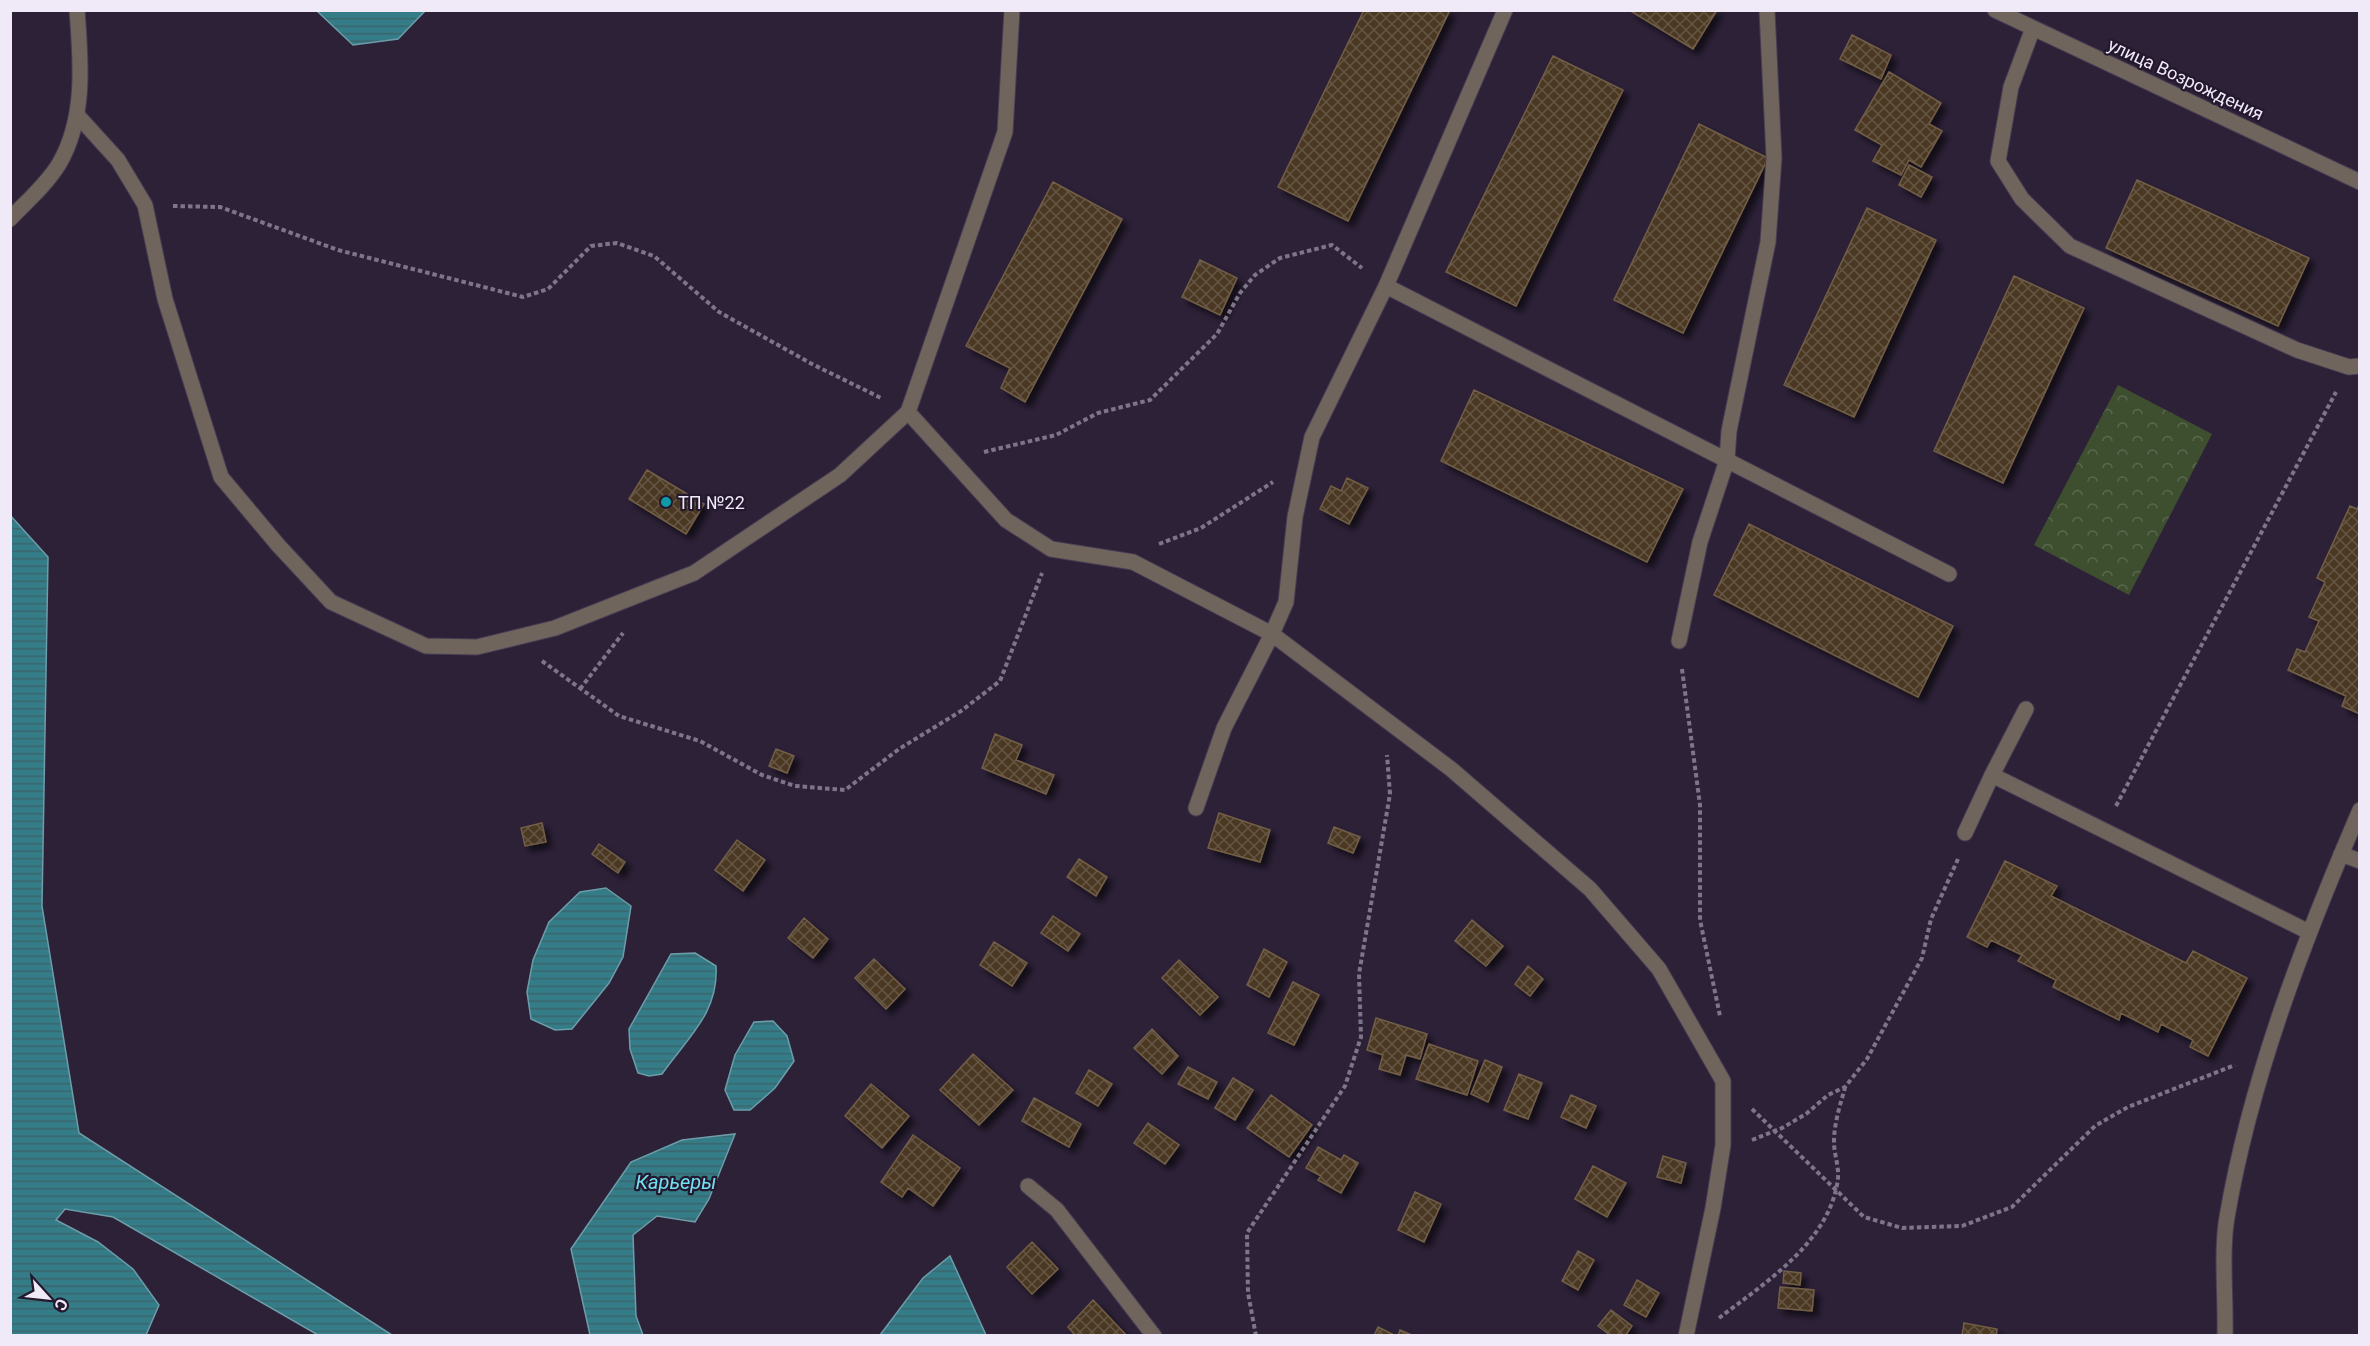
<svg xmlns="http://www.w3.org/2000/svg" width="2370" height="1346" font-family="Roboto,sans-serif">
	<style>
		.park { fill: url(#park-crowns) }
		.water { fill: url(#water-rules); stroke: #6c9da9; stroke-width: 1.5 }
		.building { fill: url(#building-cross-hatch); stroke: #725e46; stroke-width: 1.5; filter: url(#shadow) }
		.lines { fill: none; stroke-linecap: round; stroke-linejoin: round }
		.minor-casing { stroke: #483d53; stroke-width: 17 }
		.path { stroke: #7f7588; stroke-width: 4; stroke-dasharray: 4.5 3; stroke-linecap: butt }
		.minor { stroke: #70655c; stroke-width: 15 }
		.culture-dot { fill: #0f9aa8; stroke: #23182d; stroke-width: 2 }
		.labels { text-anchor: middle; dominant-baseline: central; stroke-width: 4.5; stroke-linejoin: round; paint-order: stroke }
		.street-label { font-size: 18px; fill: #f0e9f8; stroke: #23182d }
		.poi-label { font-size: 18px; fill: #f0e9f8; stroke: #23182d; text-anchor: start }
		.water-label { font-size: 20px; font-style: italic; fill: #74e0f2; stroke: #23182d }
	</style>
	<defs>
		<pattern id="park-crowns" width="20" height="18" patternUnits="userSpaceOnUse" patternTransform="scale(1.5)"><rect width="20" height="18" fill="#3e4f30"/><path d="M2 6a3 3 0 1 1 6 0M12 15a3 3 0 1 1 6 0" fill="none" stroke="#5a684f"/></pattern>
		<pattern id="water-rules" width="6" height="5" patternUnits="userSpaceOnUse" patternTransform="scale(1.5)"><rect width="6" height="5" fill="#347c87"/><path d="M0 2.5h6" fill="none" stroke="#3d646c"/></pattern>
		<pattern id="building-cross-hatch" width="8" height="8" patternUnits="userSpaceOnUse" patternTransform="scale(1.5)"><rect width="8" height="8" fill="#4b3923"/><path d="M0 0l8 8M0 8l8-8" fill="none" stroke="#655644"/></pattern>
		<filter id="shadow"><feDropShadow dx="5.5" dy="5.5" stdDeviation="3" flood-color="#0009"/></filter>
	</defs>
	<rect width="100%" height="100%" fill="#2d2138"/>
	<path class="park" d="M 2118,385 L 2212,434 L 2129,595 L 2034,545 Z"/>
	<path class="water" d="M 317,11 L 425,11 L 398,39 L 353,45 Z
		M 10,515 L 48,557 L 42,906 L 79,1133 L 392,1335 L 318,1335 L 113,1217 L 65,1209 L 56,1220 L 98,1242 L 133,1269 L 159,1305 L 146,1335 L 11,1335 Z
		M 606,888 L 631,906 L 623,957 L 609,983 L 572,1029 L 555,1030 L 531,1019 L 527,992 L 533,960 L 549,922 L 580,892 Z
		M 695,953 L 716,966 C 719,1013 687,1038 662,1074 L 649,1076 L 638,1073 L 630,1049 L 629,1029 L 671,954 Z
		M 773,1021 L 787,1036 L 794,1061 L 775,1088 L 750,1110 L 734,1110 L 725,1090 L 735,1055 L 754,1022 Z
		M 735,1134 L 709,1199 L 695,1222 L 657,1216 L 633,1235 L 636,1316 L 643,1335 L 590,1335 L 571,1249 L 631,1162 L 682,1140 Z
		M 950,1256 L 986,1335 L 880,1335 L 923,1278 Z"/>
	<path class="building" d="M 1364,10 L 1450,10 L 1348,221 L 1278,187 Z
		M 1629,10 L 1717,10 L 1693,49 Z
		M 1852,35 L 1891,55 L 1881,79 L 1840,59 Z
		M 1553,56 L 1623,90 L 1516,306 L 1446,272 Z
		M 1889,72 L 1941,103 L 1929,124 L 1942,131 L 1921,167 L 1909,160 L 1901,175 L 1873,161 L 1882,145 L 1855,130 Z
		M 1699,124 L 1768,158 L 1683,333 L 1614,300 Z
		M 1909,165 L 1932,177 L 1921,197 L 1899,185 Z
		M 2137,180 L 2309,258 L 2278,326 L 2106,248 Z
		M 1053,182 L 1122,219 L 1025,402 L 1001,388 L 1010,368 L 966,346 Z
		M 1867,208 L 1936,240 L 1854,417 L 1784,385 Z
		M 1200,260 L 1237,278 L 1220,315 L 1182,297 Z
		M 2014,276 L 2084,308 L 2003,483 L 1934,451 Z
		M 1474,390 L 1683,489 L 1647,562 L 1441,461 Z
		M 647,470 L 704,504 L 686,534 L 629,499 Z
		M 1347,478 L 1368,488 L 1349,524 L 1320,509 L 1331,486 L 1341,491 Z
		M 2360,503 L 2360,714 L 2342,706 L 2346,696 L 2288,670 L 2297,649 L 2305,652 L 2319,621 L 2309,617 L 2325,582 L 2317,578 L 2350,506 L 2357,509 Z
		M 1749,524 L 1953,626 L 1918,697 L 1714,595 Z
		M 995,734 L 1022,745 L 1016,760 L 1054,775 L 1046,794 L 982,768 Z
		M 776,749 L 794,756 L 787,773 L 769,766 Z
		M 1219,813 L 1270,830 L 1260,862 L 1208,848 Z
		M 542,823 L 546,842 L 525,846 L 521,828 Z
		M 1334,827 L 1360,837 L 1353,853 L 1328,843 Z
		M 737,840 L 765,860 L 743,891 L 715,870 Z
		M 599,844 L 625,862 L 618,873 L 592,854 Z
		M 1079,859 L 1107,877 L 1096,896 L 1067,877 Z
		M 2005,861 L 2057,886 L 2051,896 L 2186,963 L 2193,951 L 2247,978 L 2208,1056 L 2190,1047 L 2193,1040 L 2161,1024 L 2158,1032 L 2121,1013 L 2119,1020 L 2053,987 L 2056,980 L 2018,961 L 2022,955 L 1991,940 L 1987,947 L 1967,937 Z
		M 1053,916 L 1080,934 L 1068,951 L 1041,933 Z
		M 804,918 L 828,939 L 813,958 L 788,938 Z
		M 1472,920 L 1503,946 L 1486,966 L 1455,941 Z
		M 994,942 L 1027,963 L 1012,986 L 980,965 Z
		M 1264,949 L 1287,962 L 1269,997 L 1247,985 Z
		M 874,959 L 905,989 L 886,1009 L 855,978 Z
		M 1179,960 L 1218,997 L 1200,1015 L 1162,978 Z
		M 1528,966 L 1543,979 L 1530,996 L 1515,984 Z
		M 1293,982 L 1319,995 L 1294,1045 L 1268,1033 Z
		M 1376,1018 L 1427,1034 L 1420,1059 L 1406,1055 L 1400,1075 L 1379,1069 L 1383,1055 L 1367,1050 Z
		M 1152,1029 L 1178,1056 L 1162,1074 L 1134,1048 Z
		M 1429,1044 L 1478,1061 L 1467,1095 L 1416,1079 Z
		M 973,1054 L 1013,1090 L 979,1125 L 940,1090 Z
		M 1485,1060 L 1502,1067 L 1488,1102 L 1471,1094 Z
		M 1188,1067 L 1217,1082 L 1208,1099 L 1178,1084 Z
		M 1089,1070 L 1112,1084 L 1098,1106 L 1076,1093 Z
		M 1519,1074 L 1542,1083 L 1528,1119 L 1504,1110 Z
		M 1233,1078 L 1253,1090 L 1235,1120 L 1215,1108 Z
		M 871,1084 L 909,1116 L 882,1148 L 845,1116 Z
		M 1271,1095 L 1312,1125 L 1289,1157 L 1247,1128 Z
		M 1571,1095 L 1596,1106 L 1586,1128 L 1561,1117 Z
		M 1034,1098 L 1081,1124 L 1069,1147 L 1022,1121 Z
		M 1148,1123 L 1179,1145 L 1165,1164 L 1134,1143 Z
		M 913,1135 L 960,1168 L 933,1206 L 908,1188 L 902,1197 L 881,1182 Z
		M 1318,1147 L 1341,1160 L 1344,1155 L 1358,1163 L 1341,1193 L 1318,1180 L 1321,1176 L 1306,1168 Z
		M 1663,1156 L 1686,1163 L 1681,1183 L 1657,1177 Z
		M 1593,1166 L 1626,1183 L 1607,1217 L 1575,1199 Z
		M 1415,1192 L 1441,1204 L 1424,1242 L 1398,1230 Z
		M 1032,1242 L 1058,1269 L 1032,1294 L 1007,1267 Z
		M 1578,1251 L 1594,1260 L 1578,1290 L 1562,1281 Z
		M 1784,1271 L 1801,1273 L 1800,1285 L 1783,1283 Z
		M 1637,1280 L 1659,1293 L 1646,1317 L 1624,1305 Z
		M 1780,1287 L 1814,1290 L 1812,1311 L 1778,1308 Z
		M 1093,1300 L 1127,1336 L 1076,1336 L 1068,1327 Z
		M 1611,1310 L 1632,1326 L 1625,1336 L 1611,1336 L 1598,1326 Z
		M 1964,1323 L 1997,1329 L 1996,1336 L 1962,1336 Z
		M 1378,1327 L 1394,1335 L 1393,1336 L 1374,1336 Z
		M 1400,1330 L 1414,1336 L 1398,1336 Z"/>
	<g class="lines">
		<defs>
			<path id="minor" d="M 1012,10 L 1005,132 L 908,412 L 1006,520 L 1051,549 L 1133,562 L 1272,634 L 1451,769 L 1590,889 L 1659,969 L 1723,1081 L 1723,1145 L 1713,1208 L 1686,1336
				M 1505,10 L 1386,286 L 1949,574
				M 1995,10 L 2360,182
				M 2033,28 L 2011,87 L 1998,161 L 2022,199 L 2070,246 L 2297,350 L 2349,367 L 2360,366
				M 78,116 L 118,160 L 145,205 L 165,299 L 221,477 L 278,545 L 331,602 L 426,646 L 477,647 L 555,628 L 694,573 L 840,475 L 908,412
				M 10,219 C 26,202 47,184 59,164 C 86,118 81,61 77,10
				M 1679,641 L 1700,542 L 1727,460 L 1729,431 L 1768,242 L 1774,158 L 1767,10
				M 2026,709 L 1992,775 L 2309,932
				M 1196,808 L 1224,728 L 1272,634 L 1286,602 L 1295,517 L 1312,437 L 1386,286
				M 1965,833 L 1992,775
				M 2341,854 L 2360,861
				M 1028,1186 L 1057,1210 L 1154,1336
				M 2225,1336 C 2226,1299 2221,1252 2227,1217 C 2251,1077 2304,940 2360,810"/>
		</defs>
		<use href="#minor" class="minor-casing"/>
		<path class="path" d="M 173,206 L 220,207 L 338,250 L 523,297 L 548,289 L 591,246 L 617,243 L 654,256 L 719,312 L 812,364 L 881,398
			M 984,452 L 1056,435 L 1098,413 L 1150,400 L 1217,334 L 1240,293 L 1255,275 L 1280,258 L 1332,245 L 1362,268
			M 1159,544 L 1201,528 L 1273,482
			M 542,661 L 619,716 L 700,741 L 762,775 L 795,786 L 845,790 L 899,749 L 961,711 L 1000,681 L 1042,573
			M 1682,669 L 1700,805 L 1700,920 L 1720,1016
			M 580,689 L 623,633
			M 2116,806 L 2336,392
			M 1752,1109 L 1864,1217 L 1902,1228 L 1962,1226 L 2012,1207 L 2095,1126 L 2128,1107 L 2235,1065
			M 1752,1140 L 1782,1128 L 1806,1114 L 1828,1095 L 1845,1087 L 1867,1059 L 1922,958 L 1931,919 L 1958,859
			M 1719,1318 C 1765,1283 1831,1241 1838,1178 C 1839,1166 1834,1154 1834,1142 C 1834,1124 1840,1105 1845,1088
			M 1256,1336 L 1248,1293 L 1247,1233 L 1345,1086 L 1361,1037 L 1359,974 L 1390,794 L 1387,755"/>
		<use href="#minor" class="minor"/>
	</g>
	<circle class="culture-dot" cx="666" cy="502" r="6"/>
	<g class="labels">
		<g class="street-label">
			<text transform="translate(2186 79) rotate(25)">улица Возрождения</text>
		</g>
		<g class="poi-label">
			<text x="678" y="502">ТП №22</text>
		</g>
		<g class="water-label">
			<text x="676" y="1182">Карьеры</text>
		</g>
	</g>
	<rect width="2370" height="1346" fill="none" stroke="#f0e9f8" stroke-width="24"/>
	<g transform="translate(48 1298) rotate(117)" stroke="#23182d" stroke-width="4.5" paint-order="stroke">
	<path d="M0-4.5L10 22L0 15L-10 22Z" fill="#f0e9f8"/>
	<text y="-9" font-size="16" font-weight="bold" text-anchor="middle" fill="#f0e9f8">С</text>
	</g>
</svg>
